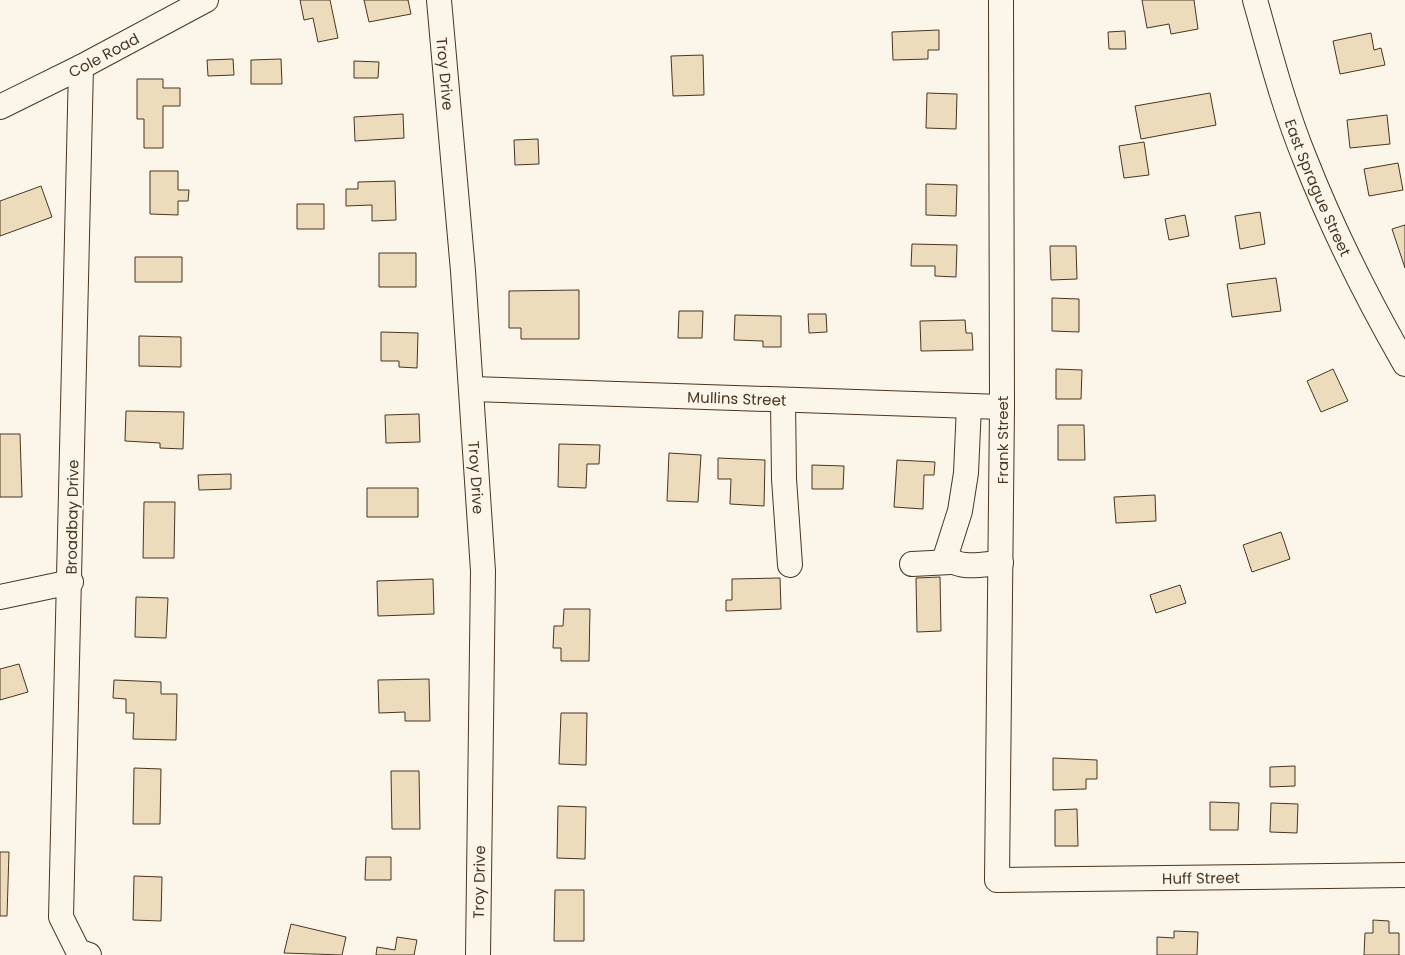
<svg xmlns="http://www.w3.org/2000/svg" width="1405" height="955" font-family="Poppins,sans-serif">
	<style>
		.building { fill: #ecdcbc; stroke: #4a3520 }
		.lines { fill: none; stroke-linecap: round; stroke-linejoin: round }
		.minor-casing { stroke: #4a3520; stroke-width: 26 }
		.minor { stroke: #fbf6e9; stroke-width: 24 }
		.labels { text-anchor: middle; dominant-baseline: central; stroke-width: 4; stroke-linejoin: round; paint-order: stroke }
		.street-label { font-size: 15px; fill: #4a3520; stroke: #fbf6e9 }
	</style>
	<rect width="100%" height="100%" fill="#fbf6e9"/>
	<path class="building" d="M 300,0 L 330,0 L 338,38 L 318,42 L 313,18 L 304,20 Z
		M 364,0 L 408,0 L 411,14 L 369,22 Z
		M 1142,0 L 1194,0 L 1198,29 L 1171,34 L 1169,24 L 1147,28 Z
		M 939,30 L 939,50 L 928,50 L 928,59 L 893,60 L 892,32 Z
		M 1125,31 L 1126,49 L 1109,49 L 1108,32 Z
		M 1371,33 L 1374,50 L 1381,48 L 1385,65 L 1340,74 L 1333,41 Z
		M 703,55 L 704,95 L 673,96 L 671,56 Z
		M 233,59 L 234,75 L 208,76 L 207,60 Z
		M 281,59 L 282,84 L 251,84 L 251,60 Z
		M 354,61 L 379,62 L 378,78 L 354,78 Z
		M 137,79 L 163,79 L 163,88 L 180,88 L 180,106 L 163,106 L 163,148 L 144,148 L 144,119 L 137,119 Z
		M 927,93 L 957,94 L 956,129 L 926,128 Z
		M 1210,93 L 1216,125 L 1141,139 L 1135,106 Z
		M 403,114 L 404,138 L 355,141 L 354,117 Z
		M 1387,115 L 1390,144 L 1350,148 L 1347,120 Z
		M 538,139 L 539,164 L 515,165 L 514,140 Z
		M 1144,142 L 1149,175 L 1124,178 L 1119,146 Z
		M 1398,163 L 1403,190 L 1369,196 L 1364,169 Z
		M 150,171 L 178,171 L 178,190 L 189,190 L 188,201 L 178,201 L 178,215 L 150,214 Z
		M 395,181 L 396,220 L 372,221 L 372,205 L 346,206 L 346,189 L 358,189 L 358,182 Z
		M 926,184 L 957,185 L 956,216 L 926,215 Z
		M 41,186 L 52,217 L 0,236 L 0,201 Z
		M 297,204 L 324,204 L 324,229 L 297,229 Z
		M 1260,212 L 1265,244 L 1240,249 L 1235,216 Z
		M 1185,215 L 1189,236 L 1169,240 L 1165,219 Z
		M 1405,225 L 1405,268 L 1392,229 Z
		M 912,244 L 957,245 L 956,277 L 935,276 L 935,266 L 911,266 Z
		M 1050,246 L 1076,246 L 1077,279 L 1051,280 Z
		M 379,253 L 416,253 L 416,287 L 379,287 Z
		M 135,257 L 182,257 L 182,282 L 135,282 Z
		M 1276,278 L 1281,311 L 1232,317 L 1227,284 Z
		M 579,290 L 579,339 L 521,339 L 521,328 L 509,328 L 509,291 Z
		M 1052,298 L 1079,299 L 1079,332 L 1052,331 Z
		M 679,311 L 703,311 L 702,338 L 678,338 Z
		M 808,314 L 826,314 L 827,332 L 809,333 Z
		M 735,315 L 781,316 L 781,347 L 763,347 L 763,341 L 734,340 Z
		M 965,320 L 966,333 L 972,333 L 973,350 L 921,351 L 920,321 Z
		M 381,332 L 418,333 L 417,368 L 399,367 L 399,361 L 381,361 Z
		M 139,336 L 181,337 L 181,367 L 139,366 Z
		M 1056,369 L 1082,370 L 1081,399 L 1056,399 Z
		M 1333,369 L 1348,401 L 1321,412 L 1307,381 Z
		M 126,411 L 184,412 L 183,449 L 160,448 L 160,443 L 125,441 Z
		M 419,414 L 420,442 L 386,443 L 385,415 Z
		M 1058,425 L 1084,425 L 1085,460 L 1058,460 Z
		M 0,434 L 20,434 L 22,497 L 0,497 Z
		M 559,444 L 600,445 L 599,464 L 587,464 L 586,488 L 558,487 Z
		M 669,453 L 701,455 L 698,502 L 667,501 Z
		M 718,458 L 765,460 L 764,506 L 730,504 L 731,479 L 718,479 Z
		M 897,460 L 935,462 L 934,475 L 924,475 L 923,509 L 894,507 Z
		M 812,465 L 844,466 L 843,489 L 812,489 Z
		M 231,474 L 231,489 L 199,490 L 198,475 Z
		M 367,488 L 418,488 L 418,517 L 367,517 Z
		M 1155,495 L 1156,521 L 1116,523 L 1114,497 Z
		M 144,502 L 175,502 L 174,558 L 143,558 Z
		M 1281,532 L 1290,559 L 1252,572 L 1243,545 Z
		M 940,577 L 941,631 L 917,632 L 916,578 Z
		M 780,578 L 781,609 L 726,611 L 726,600 L 732,600 L 732,579 Z
		M 433,579 L 434,614 L 378,616 L 377,581 Z
		M 1180,585 L 1186,603 L 1156,613 L 1150,595 Z
		M 136,597 L 168,598 L 166,638 L 135,637 Z
		M 564,609 L 590,609 L 589,661 L 561,661 L 561,648 L 553,648 L 554,626 L 563,626 Z
		M 19,664 L 28,692 L 0,700 L 0,669 Z
		M 429,679 L 430,721 L 405,721 L 405,712 L 379,713 L 378,680 Z
		M 114,680 L 161,682 L 161,694 L 177,694 L 176,740 L 133,739 L 134,713 L 126,713 L 126,699 L 113,698 Z
		M 561,713 L 587,713 L 586,765 L 559,764 Z
		M 1053,758 L 1097,760 L 1097,779 L 1086,779 L 1086,789 L 1053,790 Z
		M 1295,766 L 1295,786 L 1270,787 L 1270,767 Z
		M 134,768 L 161,769 L 160,824 L 133,824 Z
		M 391,771 L 419,771 L 420,829 L 392,829 Z
		M 1210,802 L 1239,803 L 1238,830 L 1210,830 Z
		M 1271,803 L 1298,804 L 1297,833 L 1270,832 Z
		M 558,806 L 586,807 L 585,859 L 557,858 Z
		M 1077,809 L 1078,846 L 1055,846 L 1055,810 Z
		M 0,852 L 9,852 L 7,916 L 0,916 Z
		M 366,857 L 391,857 L 391,880 L 365,880 Z
		M 134,876 L 162,877 L 161,921 L 133,920 Z
		M 555,890 L 584,890 L 584,941 L 554,941 Z
		M 1373,920 L 1389,921 L 1389,933 L 1399,933 L 1399,955 L 1364,955 L 1365,933 L 1373,933 Z
		M 291,924 L 346,937 L 342,955 L 284,953 Z
		M 1174,931 L 1198,932 L 1197,955 L 1157,955 L 1157,937 L 1174,938 Z
		M 397,937 L 417,940 L 414,955 L 376,955 L 377,947 L 395,950 Z"/>
	<g class="lines">
		<defs>
			<g id="minor">
				<path id="s1" d="M 439,0 L 463,271 L 483,571 L 478,955"/>
				<path id="s2" d="M 1001,0 L 1002,407 L 997,880 L 1405,875"/>
				<path id="s3" d="M 1255,0 C 1270,53 1284,108 1305,159 C 1333,230 1367,298 1405,364"/>
				<path d="M 81,67 L 61,917 L 78,951 L 89,955"/>
				<path id="s4" d="M 0,107 L 81,67 L 206,0"/>
				<path id="s5" d="M 472,389 L 1002,407"/>
				<path d="M 783,400 L 784,479 L 790,565"/>
				<path d="M 969,406 L 966,473 L 960,511 L 946,555 C 957,571 983,564 1001,563"/>
				<path d="M 912,564 L 951,562"/>
				<path d="M 0,597 L 71,582"/>
			</g>
		</defs>
		<use href="#minor" class="minor-casing"/>
		<use href="#minor" class="minor"/>
	</g>
	<g class="labels">
		<g class="street-label">
			<text stroke="none"><textPath href="#s4" startOffset="116">Cole Road</textPath></text>
			<text stroke="none"><textPath href="#s1" startOffset="74">Troy Drive</textPath></text>
			<text stroke="none"><textPath href="#s3" startOffset="198">East Sprague Street</textPath></text>
			<text stroke="none"><textPath href="#s5" startOffset="265">Mullins Street</textPath></text>
			<text transform="translate(1002 440) rotate(-90)">Frank Street</text>
			<text stroke="none"><textPath href="#s1" startOffset="479">Troy Drive</textPath></text>
			<text transform="translate(72 517) rotate(-89)">Broadbay Drive</text>
			<text stroke="none"><textPath href="#s2" startOffset="1084">Huff Street</textPath></text>
			<text transform="translate(479 882) rotate(-89)">Troy Drive</text>
		</g>
	</g>
</svg>
